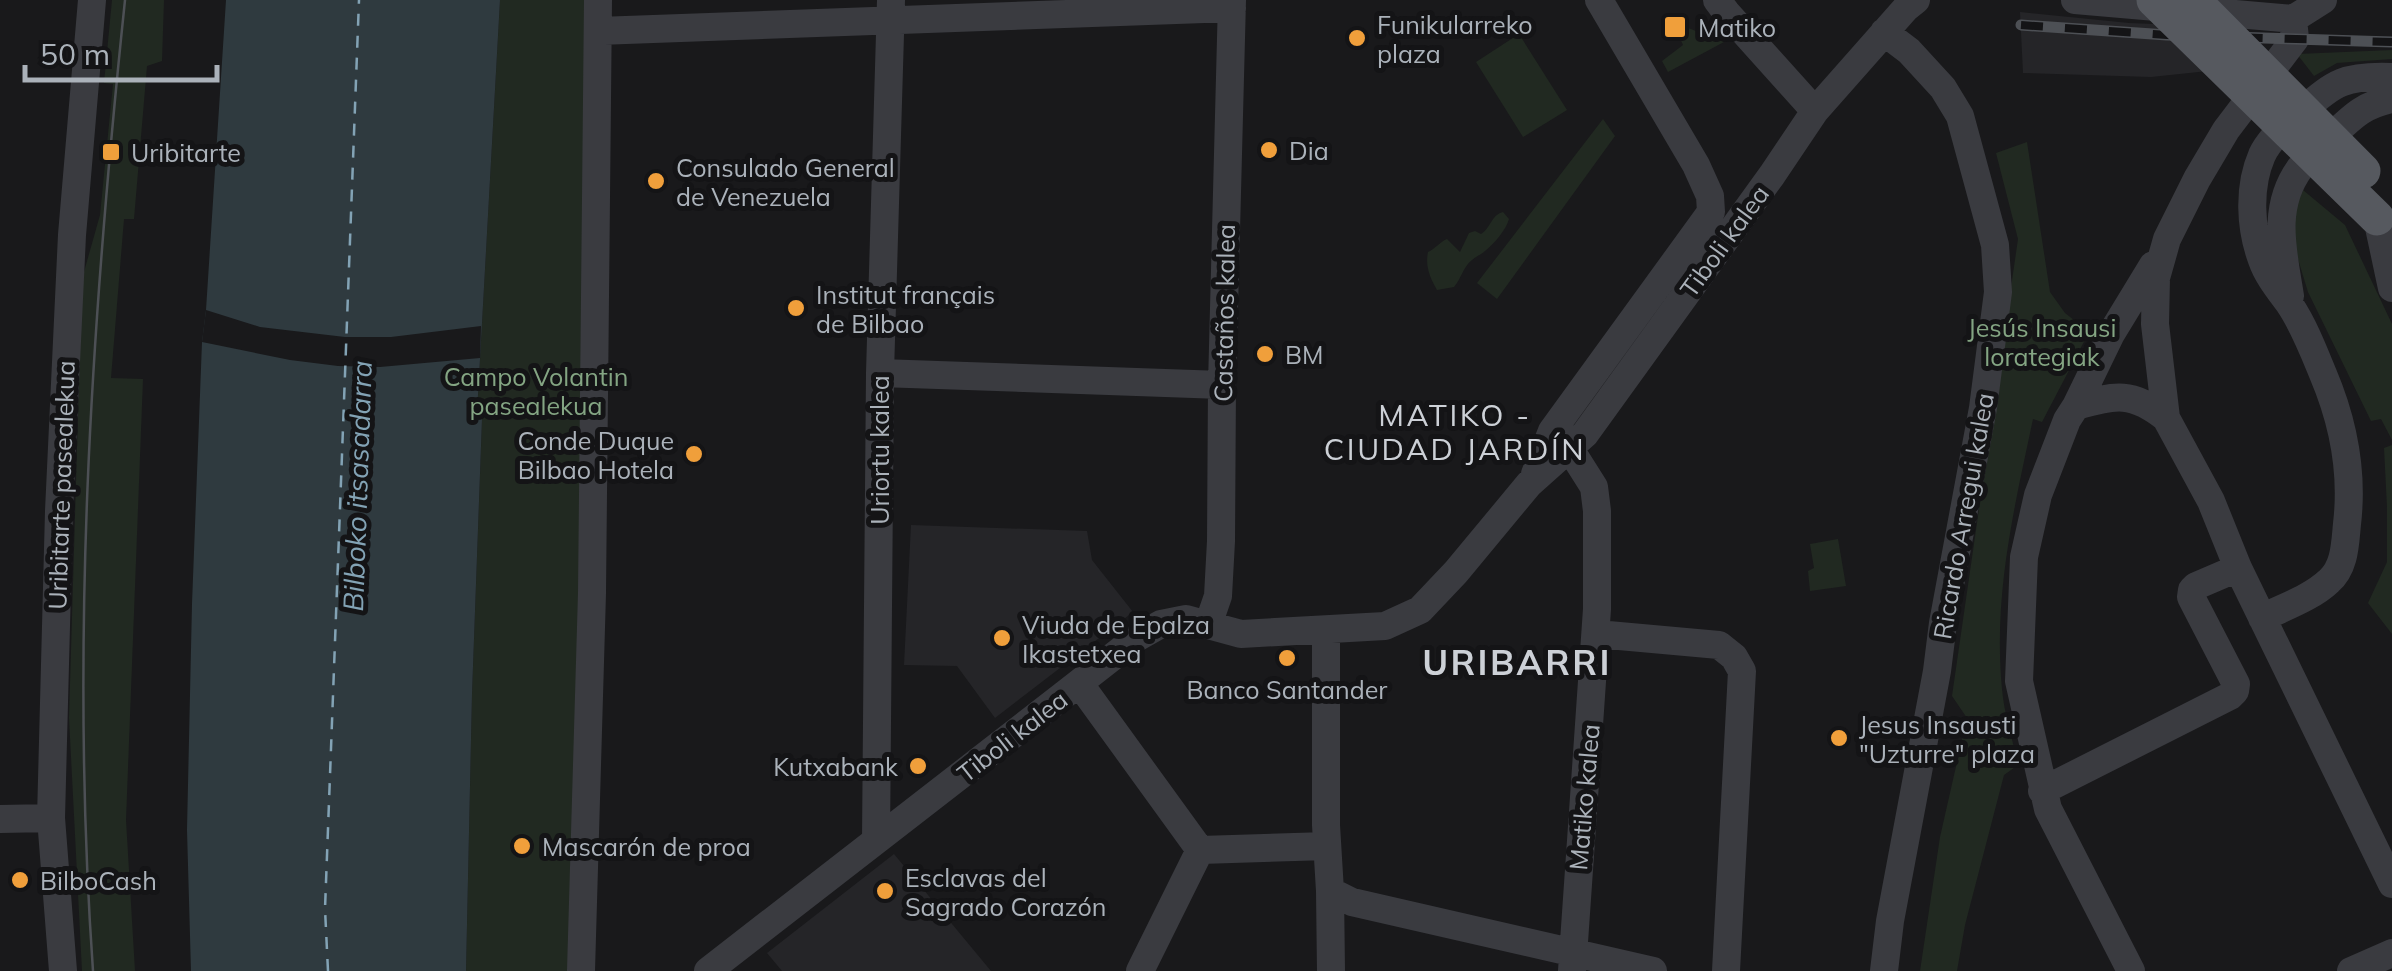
<svg xmlns="http://www.w3.org/2000/svg" width="2392" height="971" font-family="Mulish,sans-serif">
	<style>
		.built { fill: #252528 }
		.green { fill: #212921 }
		.water { fill: #2f3a3f }
		.pier { fill: #19191b }
		.lines { fill: none; stroke-linecap: round; stroke-linejoin: round }
		.ferry { stroke: #83a3b5; stroke-width: 2.5; stroke-dasharray: 12 10; stroke-linecap: butt }
		.minor { stroke: #3a3b40; stroke-width: 28 }
		.tram { stroke: #4d5055; stroke-width: 2.5 }
		.rail-casing { stroke: #4d5055; stroke-width: 11 }
		.rail { stroke: #141416; stroke-width: 8; stroke-dasharray: 22; stroke-linecap: butt }
		.major-bridge { stroke: #56595f; stroke-width: 35 }
		.poi-dot { fill: #f09f3b; stroke: #141416; stroke-width: 4 }
		.labels { text-anchor: middle; dominant-baseline: central; stroke-width: 10; stroke-linejoin: round; paint-order: stroke }
		.poi-label { font-size: 25px; fill: #abb2ba; stroke: #141416; text-anchor: start }
		.street-label { font-size: 25px; fill: #abb2ba; stroke: #141416 }
		.park-label { font-size: 25px; fill: #84a583; stroke: #141416 }
		.water-label { font-size: 28px; font-style: italic; fill: #83a3b5; stroke: #141416 }
		.quarter-label { font-size: 30px; letter-spacing: 2.5px; fill: #ccd0d6; stroke: #141416 }
		.district-label { font-size: 35px; font-weight: bold; letter-spacing: 2.5px; fill: #ccd0d6; stroke: #141416 }
	</style>
	<rect width="100%" height="100%" fill="#19191b"/>
	<path class="built" d="M 2020,12 L 2129,23 L 2202,26 L 2208,71 L 2151,77 L 2023,73 Z
		M 911,525 L 1087,531 L 1092,560 L 1133,612 L 995,718 L 957,666 L 904,665 Z
		M 894,854 L 991,971 L 782,971 L 767,953 Z"/>
	<path class="green" d="M 112,0 L 164,0 L 162,61 L 147,66 L 134,219 L 124,219 L 111,378 L 143,379 L 126,820 L 135,971 L 82,971 L 69,718 L 82,279 L 100,215 L 113,84 L 104,83 Z
		M 500,0 L 598,0 L 570,971 L 466,971 L 472,694 L 482,420 L 477,413 Z
		M 1673,22 L 1724,42 L 1668,72 L 1662,61 L 1683,45 Z
		M 1519,34 L 1567,110 L 1523,137 L 1476,62 Z
		M 2392,50 L 2392,59 L 2337,63 L 2314,76 L 2297,54 Z
		M 1603,119 L 1615,136 L 1497,299 L 1477,283 Z
		M 2027,142 L 2050,292 L 2065,313 L 2089,332 L 2042,422 L 2033,419 C 2014,509 1993,595 2002,689 C 2004,714 2013,740 2018,765 L 2004,775 L 1965,925 L 1957,971 L 1920,971 L 1940,837 L 1967,718 L 1952,696 L 2018,239 L 1996,153 Z
		M 2303,190 L 2345,225 L 2392,324 L 2392,440 L 2381,419 L 2371,421 L 2308,292 L 2291,236 L 2293,214 Z
		M 1503,212 L 1509,219 C 1506,230 1494,244 1485,251 C 1481,255 1476,256 1472,260 C 1463,267 1461,279 1454,287 L 1437,290 C 1430,278 1425,266 1428,252 C 1435,249 1441,241 1447,239 L 1460,252 L 1469,233 L 1475,231 L 1481,234 C 1491,228 1491,215 1503,212 Z
		M 2392,445 L 2392,634 L 2368,603 L 2387,562 L 2387,507 L 2384,448 Z
		M 1838,539 L 1846,586 L 1810,591 L 1808,571 L 1814,568 L 1810,544 Z"/>
	<path class="water" d="M 226,0 L 500,0 L 477,413 L 482,419 L 472,694 L 466,971 L 191,971 L 187,830 L 192,604 L 202,342 L 206,310 Z"/>
	<path class="pier" d="M 206,310 L 260,327 L 345,337 L 391,337 L 481,326 L 480,358 L 380,367 L 338,366 L 290,360 L 202,342 Z"/>
	<g class="lines">
		<path class="ferry" d="M 328,971 L 325,909 L 359,0"/>
		<path class="minor" d="M 1717,0 L 1726,12 L 1815,111
			M 2075,0 L 2293,19
			M 2293,19 L 2295,39 L 2226,130 L 2197,179 L 2167,239 L 2156,278 L 2155,324 L 2166,418 L 2211,501 L 2238,568 L 2392,884
			M 2293,19 L 2323,0
			M 598,31 L 1232,8
			M 1884,32 L 1909,51 L 1943,88 L 1960,116 L 1995,245 L 1998,292 L 1983,408 L 1943,623 L 1937,671 L 1890,921 L 1884,971
			M 2377,218 L 2392,288
			M 2290,296 C 2283,251 2271,208 2300,168 C 2309,156 2322,146 2333,135 C 2354,115 2364,105 2392,99
			M 880,373 L 1222,385
			M 2076,406 C 2116,395 2132,391 2166,418
			M 1570,449 L 1594,487 L 1597,511 L 1597,609 L 1572,971
			M 1535,474 L 1552,431 L 1711,212 L 1710,196 L 1696,165 L 1599,0
			M 2262,618 C 2284,607 2311,598 2329,581 C 2345,567 2345,544 2347,524 C 2353,473 2343,421 2323,374 C 2314,352 2304,326 2290,305 C 2280,291 2268,277 2262,260 C 2250,228 2248,187 2262,155 C 2269,140 2284,126 2297,115 C 2334,84 2341,75 2392,77
			M 1208,625 L 1218,596 L 1221,541 L 1222,385 L 1232,0
			M 1326,630 L 1326,825 L 1330,891 L 1331,971
			M 1597,634 L 1719,645 L 1734,657 L 1742,671 L 1726,971
			M 1079,683 L 1200,850
			M 2042,791 L 2230,696 L 2235,691 L 2236,684 L 2191,597 L 2192,590 L 2196,586 L 2238,568
			M 0,819 L 51,818
			M 876,840 L 880,373 L 891,0
			M 1200,850 L 1327,846
			M 1330,891 L 1352,902 L 1653,971
			M 63,971 L 51,818 L 59,511 L 72,235 L 92,0
			M 581,971 L 592,593 L 598,0
			M 708,971 C 851,860 995,749 1138,637 L 1161,624 L 1186,619 L 1241,634 L 1385,626 L 1420,610 L 1456,572 L 1529,484 L 1585,434 L 1772,175 L 1815,111 L 1906,8 L 1916,0
			M 1140,971 L 1200,850
			M 2131,971 L 2048,809 L 2019,681 L 2024,557 L 2038,495 L 2067,420 L 2076,406 L 2111,334 L 2153,265
			M 2351,971 L 2392,953"/>
		<path class="tram" d="M 93,971 C 70,645 91,324 125,0"/>
		<defs>
			<path id="rail" d="M 2021,25 L 2167,35 L 2392,42"/>
		</defs>
		<use href="#rail" class="rail-casing"/>
		<use href="#rail" class="rail"/>
		<path class="major-bridge" d="M 2154,0 L 2377,218
			M 2193,0 L 2363,171"/>
	</g>
	<g class="poi-dot">
		<rect x="1663" y="15" width="24" height="24" rx="5"/>
		<circle cx="1357" cy="38" r="10"/>
		<circle cx="1269" cy="150" r="10"/>
		<rect x="101" y="142" width="20" height="20" rx="5"/>
		<circle cx="656" cy="181" r="10"/>
		<circle cx="796" cy="308" r="10"/>
		<circle cx="1265" cy="354" r="10"/>
		<circle cx="694" cy="454" r="10"/>
		<circle cx="1002" cy="638" r="10"/>
		<circle cx="1287" cy="658" r="10"/>
		<circle cx="1839" cy="738" r="10"/>
		<circle cx="918" cy="766" r="10"/>
		<circle cx="522" cy="846" r="10"/>
		<circle cx="20" cy="880" r="10"/>
		<circle cx="885" cy="891" r="10"/>
	</g>
	<g class="labels">
		<g class="poi-label">
			<text x="1377" y="24">Funikularreko<tspan x="1377" dy="29">plaza</tspan></text>
			<text x="1698" y="27">Matiko</text>
			<text x="1289" y="150">Dia</text>
			<text x="131" y="152">Uribitarte</text>
			<text x="676" y="167">Consulado General<tspan x="676" dy="29">de Venezuela</tspan></text>
			<text x="816" y="294">Institut français<tspan x="816" dy="29">de Bilbao</tspan></text>
			<text x="1285" y="354">BM</text>
			<text x="674" y="440" text-anchor="end">Conde Duque<tspan x="674" dy="29">Bilbao Hotela</tspan></text>
			<text x="1022" y="624">Viuda de Epalza<tspan x="1022" dy="29">Ikastetxea</tspan></text>
			<text x="1287" y="689" text-anchor="middle">Banco Santander</text>
			<text x="1859" y="724">Jesus Insausti<tspan x="1859" dy="29">"Uzturre" plaza</tspan></text>
			<text x="898" y="766" text-anchor="end">Kutxabank</text>
			<text x="542" y="846">Mascarón de proa</text>
			<text x="905" y="877">Esclavas del<tspan x="905" dy="29">Sagrado Corazón</tspan></text>
			<text x="40" y="880">BilboCash</text>
		</g>
		<g class="street-label">
			<text transform="translate(1724 241) rotate(-54)">Tiboli kalea</text>
			<text transform="translate(1224 313) rotate(-89)">Castaños kalea</text>
			<text transform="translate(879 450) rotate(-90)">Uriortu kalea</text>
			<text transform="translate(61 485) rotate(-88)">Uribitarte pasealekua</text>
			<text transform="translate(1963 516) rotate(-80)">Ricardo Arregui kalea</text>
			<text transform="translate(1012 736) rotate(-38)">Tiboli kalea</text>
			<text transform="translate(1584 797) rotate(-85)">Matiko kalea</text>
		</g>
		<g class="park-label">
			<text x="2042" y="327">Jesús Insausi<tspan x="2042" dy="29">lorategiak</tspan></text>
			<text x="536" y="376">Campo Volantin<tspan x="536" dy="29">pasealekua</tspan></text>
		</g>
		<g class="water-label">
			<text transform="translate(357 486) rotate(-88)">Bilboko itsasadarra</text>
		</g>
		<g class="quarter-label">
			<text x="1455" y="415">MATIKO -<tspan x="1455" dy="34">CIUDAD JARDÍN</tspan></text>
		</g>
		<g class="district-label">
			<text x="1517" y="662">URIBARRI</text>
		</g>
	</g>
	<path d="M25 65v15h192v-15" fill="none" stroke="#abb2ba" stroke-width="5"/>
	<text x="40" y="65" font-size="30" fill="#abb2ba" stroke="#141416" stroke-width="8" paint-order="stroke">50 m</text>
</svg>
